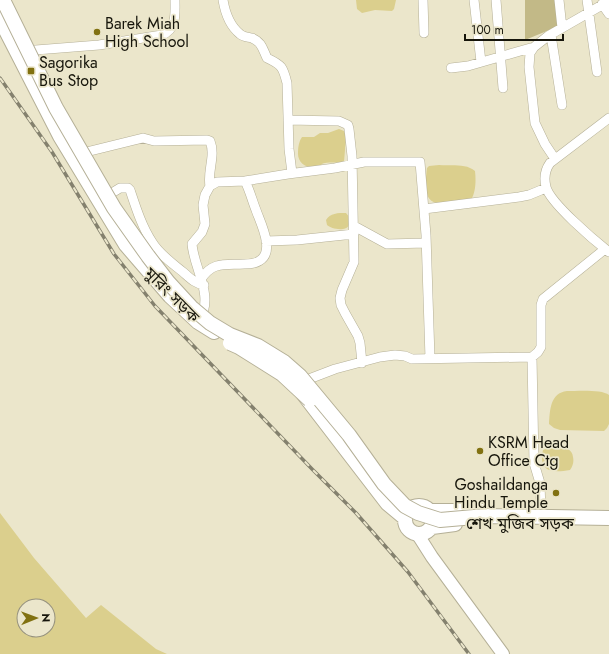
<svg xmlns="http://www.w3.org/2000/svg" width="609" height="654" font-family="Jost,'Noto Sans Bengali',sans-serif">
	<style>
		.green { fill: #c2b987 }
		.water { fill: #dbcf8d; fill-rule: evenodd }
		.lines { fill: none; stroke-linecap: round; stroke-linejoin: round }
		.minor-casing { stroke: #b5b097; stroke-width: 10 }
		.major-casing { stroke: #b5b097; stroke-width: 14 }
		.highway-casing { stroke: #b5b097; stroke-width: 16 }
		.minor { stroke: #fff; stroke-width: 9 }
		.major { stroke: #fff; stroke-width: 12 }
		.highway { stroke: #fff; stroke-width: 14 }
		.rail-casing { stroke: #84816e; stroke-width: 3.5 }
		.rail { stroke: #ebe6cb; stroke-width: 2; stroke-dasharray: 6; stroke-linecap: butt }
		.highway-bridge-casing { stroke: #b5b097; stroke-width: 16; stroke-linecap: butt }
		.highway-bridge { stroke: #fff; stroke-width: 14 }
		.poi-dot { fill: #817111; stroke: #ebe6cb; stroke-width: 1.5 }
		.labels { text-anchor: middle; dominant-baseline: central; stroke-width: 3.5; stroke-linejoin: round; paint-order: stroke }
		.poi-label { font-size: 16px; fill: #16150b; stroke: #ebe6cb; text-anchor: start }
		.street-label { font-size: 16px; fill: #16150b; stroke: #ebe6cb }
	</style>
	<rect width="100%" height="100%" fill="#ebe6cb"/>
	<path class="green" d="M 525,0 L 557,0 L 559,26 L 525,40 Z"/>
	<path class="water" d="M 356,0 L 396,0 L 394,9 L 392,11 L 375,10 L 362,13 L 357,9 Z
		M 339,129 L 344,131 L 346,137 L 344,162 C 337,163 330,162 325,163 C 321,164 323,164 319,166 C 309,170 297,164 298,152 C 298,147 299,141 302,137 L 314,137 L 320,133 L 328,133 Z
		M 439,165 C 451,166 466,163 475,171 C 476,180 476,192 471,200 C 437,204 421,212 427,168 L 429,166 Z
		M 346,213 L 350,218 C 350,219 350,224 349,225 C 346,232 331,229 327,225 L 326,220 C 330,213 338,213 346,213 Z
		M 567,391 C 577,391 602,389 609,395 L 609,424 L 607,428 L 604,431 L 560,430 L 554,428 L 549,424 C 550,410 550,393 567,391 Z
		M 548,448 C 557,447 572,445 573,457 C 574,462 573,466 570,470 C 552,473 538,472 543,450 Z
		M 0,513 L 34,558 L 86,618 L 101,605 L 156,649 L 167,654 L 0,654 ZM 24,606 L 48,606 L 48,630 L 24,630 Z"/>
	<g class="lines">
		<defs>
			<path id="minor" d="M 223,0 C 225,12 230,26 240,34 C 243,37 248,37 252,38 C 262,42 263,50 267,58 C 282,65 283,67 287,83 L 289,149 L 292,173
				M 423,0 L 424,33
				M 474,0 L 481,62
				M 496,0 L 503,88
				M 559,0 L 562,28
				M 587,0 L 597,72
				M 602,4 L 609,14
				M 551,35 L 562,105
				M 23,51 L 99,45 L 162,35 C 177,29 175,14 175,0
				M 451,68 L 468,66 L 534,47
				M 609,118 L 550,163 C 545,170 544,179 546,187 C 550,203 595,241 609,252
				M 288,120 L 339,121 L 348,125 L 349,129 L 352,156 L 354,262 L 342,290 L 340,298 L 341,305 L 345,313 L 358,336 L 360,343 L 362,363
				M 78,154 L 143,138 L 154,141 L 207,140 L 210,141 C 216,156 207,171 210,186
				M 555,159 L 545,144 L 535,123 L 529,67 L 530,53 L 534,47 L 548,36 L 609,1
				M 102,199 L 120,188 L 128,188 L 130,190 C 136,208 142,227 152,242 C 159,254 172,263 183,272 C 190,278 194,283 204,285
				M 424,209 L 519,197 L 529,195 L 546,188
				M 354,226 L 387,244 L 426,243
				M 266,241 L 297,240 L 354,234
				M 201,279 C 213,261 225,265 244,264 C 249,264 255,264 259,261 C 276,252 260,222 256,210 C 252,200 250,191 245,181
				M 200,319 C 214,295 194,269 192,244 L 202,232 L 205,224 L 203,205 L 205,195 L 210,186 L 217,182 L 245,181 L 288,174 L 335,168 L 364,162 L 420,162 L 426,235 L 430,358
				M 532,357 L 538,352 L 541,347 L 541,305 L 543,299 L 605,249
				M 301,382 L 335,369 L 380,357 L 395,355 L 405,356 L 412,359 L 532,357 L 534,463 L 540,483 L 541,512"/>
			<path id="major" d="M 418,535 L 432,557 L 503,654"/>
			<path id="highway" d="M 0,19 L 60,136 L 126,245 L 170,296 L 198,322 L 214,332
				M 301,391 L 387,503 L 405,518
				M405 520a14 14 0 1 1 28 0a14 14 0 1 1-28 0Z
				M 430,511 L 487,511
				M 432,527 L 455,524"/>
		</defs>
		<use href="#minor" class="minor-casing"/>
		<use href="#major" class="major-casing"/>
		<use href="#highway" class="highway-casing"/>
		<use href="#minor" class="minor"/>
		<use href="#major" class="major"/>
		<use href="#highway" class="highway"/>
		<defs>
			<path id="rail" d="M 0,78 L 52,152 L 114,254 L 155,306 L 312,469 L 356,513 L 408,572 L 469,654"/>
		</defs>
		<use href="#rail" class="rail-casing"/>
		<use href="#rail" class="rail"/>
		<defs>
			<path id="highway-bridge" d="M 3,0 L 56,108 L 114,208 L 148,256 L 168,282 L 191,307 L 210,323 L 230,335 L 258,346 L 284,362 L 300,376 L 349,435 L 384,484 L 405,506 L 418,513 L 440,520 L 486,516 L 609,518
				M 230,343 L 239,347 L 282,374 L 310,400"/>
		</defs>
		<use href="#highway-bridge" class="highway-bridge-casing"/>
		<use href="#highway-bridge" class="highway-bridge"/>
	</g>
	<g class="poi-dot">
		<circle cx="97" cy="32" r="4"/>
		<rect x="27" y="67" width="8" height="8" rx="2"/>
		<circle cx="480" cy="451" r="4"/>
		<circle cx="556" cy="493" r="4"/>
	</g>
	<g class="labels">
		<g class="poi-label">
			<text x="105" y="23">Barek Miah<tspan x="105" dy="18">High School</tspan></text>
			<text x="39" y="62">Sagorika<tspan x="39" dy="18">Bus Stop</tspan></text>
			<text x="488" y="442">KSRM Head<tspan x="488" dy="18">Office Ctg</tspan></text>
			<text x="548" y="484" text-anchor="end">Goshaildanga<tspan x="548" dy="18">Hindu Temple</tspan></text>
		</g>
		<g class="street-label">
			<text transform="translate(172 295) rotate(45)">মুরিং সড়ক</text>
			<text x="520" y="523">শেখ মুজিব সড়ক</text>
		</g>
	</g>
	<g transform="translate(36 618) rotate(89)"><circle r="19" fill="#ebe6cb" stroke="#96927e"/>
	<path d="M0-3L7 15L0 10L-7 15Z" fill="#817111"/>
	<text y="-6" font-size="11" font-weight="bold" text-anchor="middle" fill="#16150b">N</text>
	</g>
	<path d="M465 34v6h98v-6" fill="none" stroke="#16150b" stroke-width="2"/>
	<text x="471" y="34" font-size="12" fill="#16150b" stroke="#ebe6cb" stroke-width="3" paint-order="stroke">100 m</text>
</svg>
